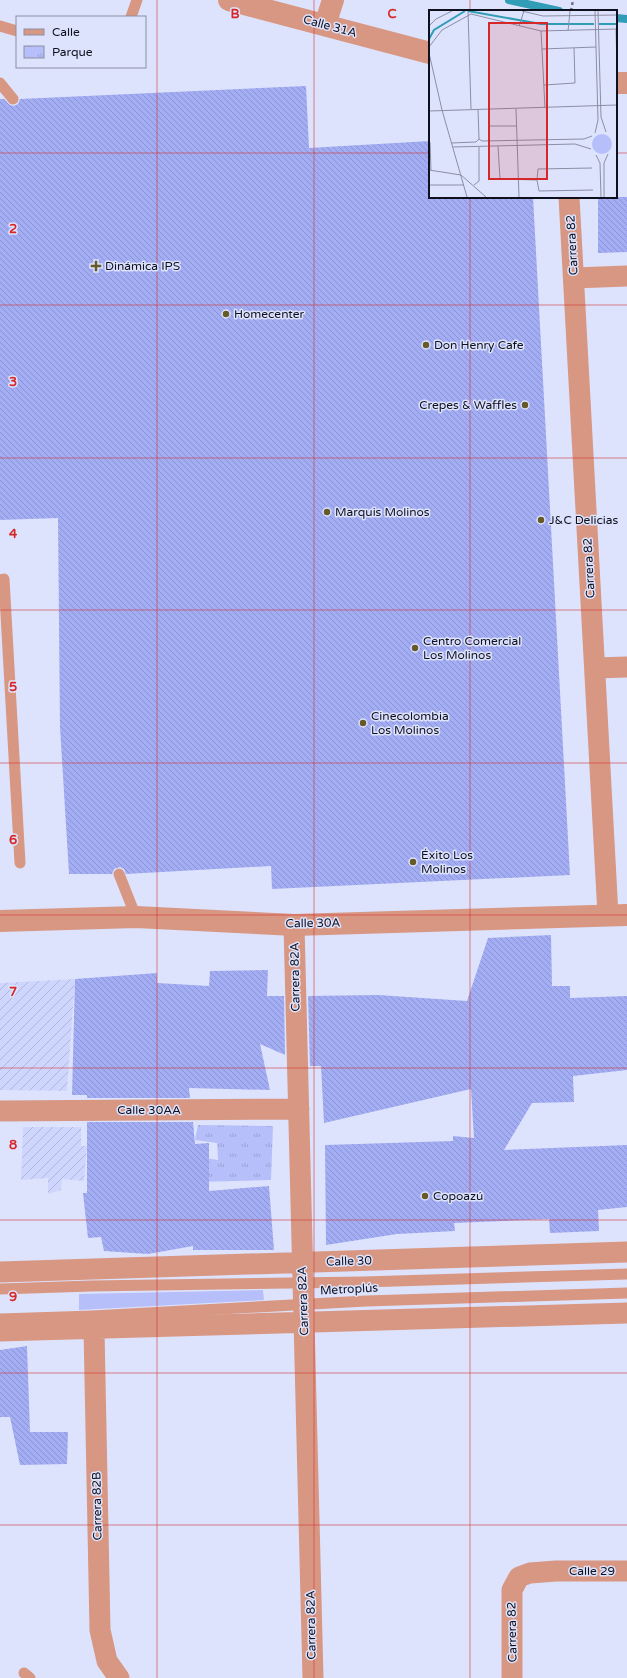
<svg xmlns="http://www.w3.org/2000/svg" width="627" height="1678" font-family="'Varela Round',sans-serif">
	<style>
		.industrial { fill: url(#industrial-furrows) }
		.grass { fill: #b6bff9 }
		.park { fill: url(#park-tufts) }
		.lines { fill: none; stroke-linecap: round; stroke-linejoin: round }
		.stream { stroke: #309cb5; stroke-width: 8 }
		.building { fill: url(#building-back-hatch) }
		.path { stroke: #6e7185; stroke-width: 2.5; stroke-dasharray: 3 3; stroke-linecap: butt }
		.service { stroke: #d89783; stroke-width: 11 }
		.minor { stroke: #d89783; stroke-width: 21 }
		.tertiary { stroke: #d89783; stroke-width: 22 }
		.grid { fill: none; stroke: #d62828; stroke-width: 1; stroke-opacity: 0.55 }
		.poi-dot { fill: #665b28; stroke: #dee3fd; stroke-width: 1.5 }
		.labels { text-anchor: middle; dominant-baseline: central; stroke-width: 3; stroke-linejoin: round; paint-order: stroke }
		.street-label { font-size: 12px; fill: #0e101e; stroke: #dee3fd }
		.poi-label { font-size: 12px; fill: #0e101e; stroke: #dee3fd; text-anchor: start }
		.inset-river { fill: none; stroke: #309cb5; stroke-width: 2 }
		.inset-road { fill: none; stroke: #8b8fa4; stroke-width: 1 }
		.view { fill: #d62828; fill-opacity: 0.15; stroke: #d62828; stroke-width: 2 }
		.inset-edge { fill: none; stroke: #0e101e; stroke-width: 2 }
		.grid-label { font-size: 13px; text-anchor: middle; font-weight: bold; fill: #d62828; stroke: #dee3fd; stroke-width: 3; stroke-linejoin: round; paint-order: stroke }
	</style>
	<defs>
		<pattern id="industrial-furrows" width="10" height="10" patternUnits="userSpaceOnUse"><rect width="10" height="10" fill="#cfd6fe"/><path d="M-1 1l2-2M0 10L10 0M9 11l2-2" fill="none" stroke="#b1b7d9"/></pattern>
		<pattern id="park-tufts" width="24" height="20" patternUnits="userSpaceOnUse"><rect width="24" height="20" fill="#b6bff9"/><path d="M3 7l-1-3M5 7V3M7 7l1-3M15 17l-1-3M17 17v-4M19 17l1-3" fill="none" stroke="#9ba3d5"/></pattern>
		<pattern id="building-back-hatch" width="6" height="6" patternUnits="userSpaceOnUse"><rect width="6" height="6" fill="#a3adf3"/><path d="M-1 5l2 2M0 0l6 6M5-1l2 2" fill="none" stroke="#8b94d0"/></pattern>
	</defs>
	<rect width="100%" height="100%" fill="#dee3fd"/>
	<path class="industrial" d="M 75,979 L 67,1091 L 0,1090 L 0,983 Z
		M 23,1127 L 81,1127 L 81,1146 L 87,1146 L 84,1181 L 62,1179 L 61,1190 L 48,1194 L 48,1178 L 21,1180 Z"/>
	<path class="grass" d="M 263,1290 L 264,1300 L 79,1310 L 79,1294 Z"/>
	<path class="park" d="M 198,1125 L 273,1126 L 271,1180 L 197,1182 L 198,1157 L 218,1160 L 217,1143 L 195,1140 Z"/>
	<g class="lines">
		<path class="stream" d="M 509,0 L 559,11
			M 616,18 L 627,19"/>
	</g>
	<path class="building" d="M 306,86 L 309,148 L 430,141 L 430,197 L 533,197 L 570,875 L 272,889 L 271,866 L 126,874 L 124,869 L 120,867 L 114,869 L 112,874 L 69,874 L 60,727 L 58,518 L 0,520 L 0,99 L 4,99 L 10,105 L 14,106 L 18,104 L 20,99 Z
		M 598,197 L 627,197 L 627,252 L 598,253 Z
		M 551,935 L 552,986 L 570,986 L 570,998 L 627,996 L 627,1070 L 573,1076 L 574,1102 L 532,1103 L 504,1150 L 627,1145 L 627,1207 L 598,1210 L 599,1231 L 550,1233 L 549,1219 L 454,1223 L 455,1231 L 397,1234 L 326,1245 L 325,1145 L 453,1141 L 453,1136 L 474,1138 L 471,1089 L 324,1123 L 321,1066 L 310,1066 L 308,996 L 378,995 L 467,1001 L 488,938 Z
		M 268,970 L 267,996 L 284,996 L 285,1055 L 260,1044 L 270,1090 L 189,1088 L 190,1098 L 87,1098 L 87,1095 L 72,1095 L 75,979 L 157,973 L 157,983 L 209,986 L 210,971 Z
		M 87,1122 L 193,1122 L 195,1144 L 209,1143 L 209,1191 L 269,1186 L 274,1250 L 193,1250 L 193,1246 L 148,1254 L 104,1251 L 101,1237 L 88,1238 L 83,1193 L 87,1193 Z
		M 27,1346 L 30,1432 L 68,1432 L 67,1464 L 20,1465 L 10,1417 L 0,1417 L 0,1350 Z"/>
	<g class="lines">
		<path class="path" d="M 571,11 L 573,0"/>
		<path class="service" d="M 131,17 L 137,0
			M 0,26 L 17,31
			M 0,83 L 13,99
			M 0,580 L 4,579 L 20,863
			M 119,874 L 136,917
			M 0,1289 L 91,1286 L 363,1282 L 627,1274
			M 0,1319 L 92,1316 L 366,1301 L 627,1293
			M 24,1673 L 30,1678"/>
		<path class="minor" d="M 569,197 L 608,915
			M 574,278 L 627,276
			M 595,668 L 627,667
			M 294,925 L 313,1678
			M 0,1111 L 299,1109
			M 0,1272 L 627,1252
			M 94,1329 L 100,1630 L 107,1661 L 119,1678
			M 0,1331 L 627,1313
			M 512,1678 L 512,1590 L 519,1577 L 530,1573 L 556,1571 L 627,1571"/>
		<path class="tertiary" d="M 229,0 L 430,53
			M 325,25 L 333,0
			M 616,83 L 627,83
			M 0,921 L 136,917 L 294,925 L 627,915"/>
	</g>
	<path class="grid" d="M 157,0 L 157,1678M 314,0 L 314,1678M 470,0 L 470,11M 0,153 L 430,153M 616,153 L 627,153M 470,197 L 470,1678M 0,305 L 627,305M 0,458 L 627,458M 0,610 L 627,610M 0,763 L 627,763M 0,915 L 627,915M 0,1068 L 627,1068M 0,1220 L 627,1220M 0,1373 L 627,1373M 0,1525 L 627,1525"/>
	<g class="poi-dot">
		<path d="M94 260h4v4h4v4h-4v4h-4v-4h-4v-4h4z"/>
		<circle cx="226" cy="314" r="4"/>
		<circle cx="426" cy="345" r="4"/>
		<circle cx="525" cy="405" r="4"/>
		<circle cx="327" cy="512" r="4"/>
		<circle cx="541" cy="520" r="4"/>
		<circle cx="415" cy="648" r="4"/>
		<circle cx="363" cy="723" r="4"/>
		<circle cx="413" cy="862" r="4"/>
		<circle cx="425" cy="1196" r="4"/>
	</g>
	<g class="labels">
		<g class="street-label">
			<text transform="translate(330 26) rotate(15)">Calle 31A</text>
			<text transform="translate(572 245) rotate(-93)">Carrera 82</text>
			<text transform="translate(589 568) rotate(-93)">Carrera 82</text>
			<text transform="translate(313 923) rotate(-1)">Calle 30A</text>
			<text transform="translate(295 977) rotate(-91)">Carrera 82A</text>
			<text x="149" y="1110">Calle 30AA</text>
			<text transform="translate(349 1261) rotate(-2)">Calle 30</text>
			<text transform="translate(349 1289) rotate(-3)">Metroplús</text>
			<text transform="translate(303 1301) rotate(-92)">Carrera 82A</text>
			<text transform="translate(97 1506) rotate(-91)">Carrera 82B</text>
			<text x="592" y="1571">Calle 29</text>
			<text transform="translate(311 1625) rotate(-91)">Carrera 82A</text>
			<text transform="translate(512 1632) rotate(-91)">Carrera 82</text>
		</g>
		<g class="poi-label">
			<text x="105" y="266">Dinámica IPS</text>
			<text x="234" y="314">Homecenter</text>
			<text x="434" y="345">Don Henry Cafe</text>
			<text x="517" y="405" text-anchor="end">Crepes &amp; Waffles</text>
			<text x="335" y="512">Marquis Molinos</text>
			<text x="549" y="520">J&amp;C Delicias</text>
			<text x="423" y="641">Centro Comercial<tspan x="423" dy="14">Los Molinos</tspan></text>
			<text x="371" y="716">Cinecolombia<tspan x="371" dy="14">Los Molinos</tspan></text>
			<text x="421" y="855">Éxito Los<tspan x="421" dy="14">Molinos</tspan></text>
			<text x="433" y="1196">Copoazú</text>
		</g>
	</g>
	<g transform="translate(429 10)">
		<rect width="188" height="188" fill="#dee3fd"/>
		<path d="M163 134a10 10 0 1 1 20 0a10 10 0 1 1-20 0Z" fill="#b6bff9"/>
		<path class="inset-river" d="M 39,1 L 112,14 L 165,14M 170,14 L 188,14M 0,29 L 5,20 L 36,1"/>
		<path class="inset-road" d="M 39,1 L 42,99M 93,1 L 114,6 L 188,5M 166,1 L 169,110 L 166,123M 169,1 L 172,107 L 177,122M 0,16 L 7,9 L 23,1M 90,16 L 95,1M 187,19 L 188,60M 112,21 L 116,98M 139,21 L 141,1M 0,37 L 13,20 L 42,4 L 112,21 L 188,19M 113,39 L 167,37M 0,43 L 13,100 L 38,187M 115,75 L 146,73 L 145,38M 49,99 L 50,129M 87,99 L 90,187M 0,101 L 188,95M 59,116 L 88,116M 50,129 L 53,131 L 155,129 L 163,126M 1,132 L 2,160M 22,133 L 47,132 L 50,129M 69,136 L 71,169 L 108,170M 24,137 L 146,134 L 162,139M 167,145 L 171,153 L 172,187M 163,158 L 109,159 L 108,170 L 110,181 L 164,180M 0,160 L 32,165 L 57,187M 0,175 L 35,175M 45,175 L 50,171 L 50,137M 175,187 L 175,153 L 179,144"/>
		<path class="view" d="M 60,13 L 118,13 L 118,169 L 60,169 Z"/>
		<rect width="188" height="188" class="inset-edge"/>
	</g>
	<g class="grid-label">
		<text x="235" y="18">B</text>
		<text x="392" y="18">C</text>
		<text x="13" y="233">2</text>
		<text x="13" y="386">3</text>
		<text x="13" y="538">4</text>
		<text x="13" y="691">5</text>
		<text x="13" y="844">6</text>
		<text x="13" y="996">7</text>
		<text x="13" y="1149">8</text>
		<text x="13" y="1301">9</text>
	</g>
	<rect x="16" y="16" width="130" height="52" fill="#dee3fd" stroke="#8b8fa4"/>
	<rect x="24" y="29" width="20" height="6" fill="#d89783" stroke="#8b8fa4"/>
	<text x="52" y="36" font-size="12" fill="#0e101e">Calle</text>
	<rect x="24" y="46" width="20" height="12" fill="url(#park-tufts)" stroke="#8b8fa4"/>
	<text x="52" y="56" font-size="12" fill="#0e101e">Parque</text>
</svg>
